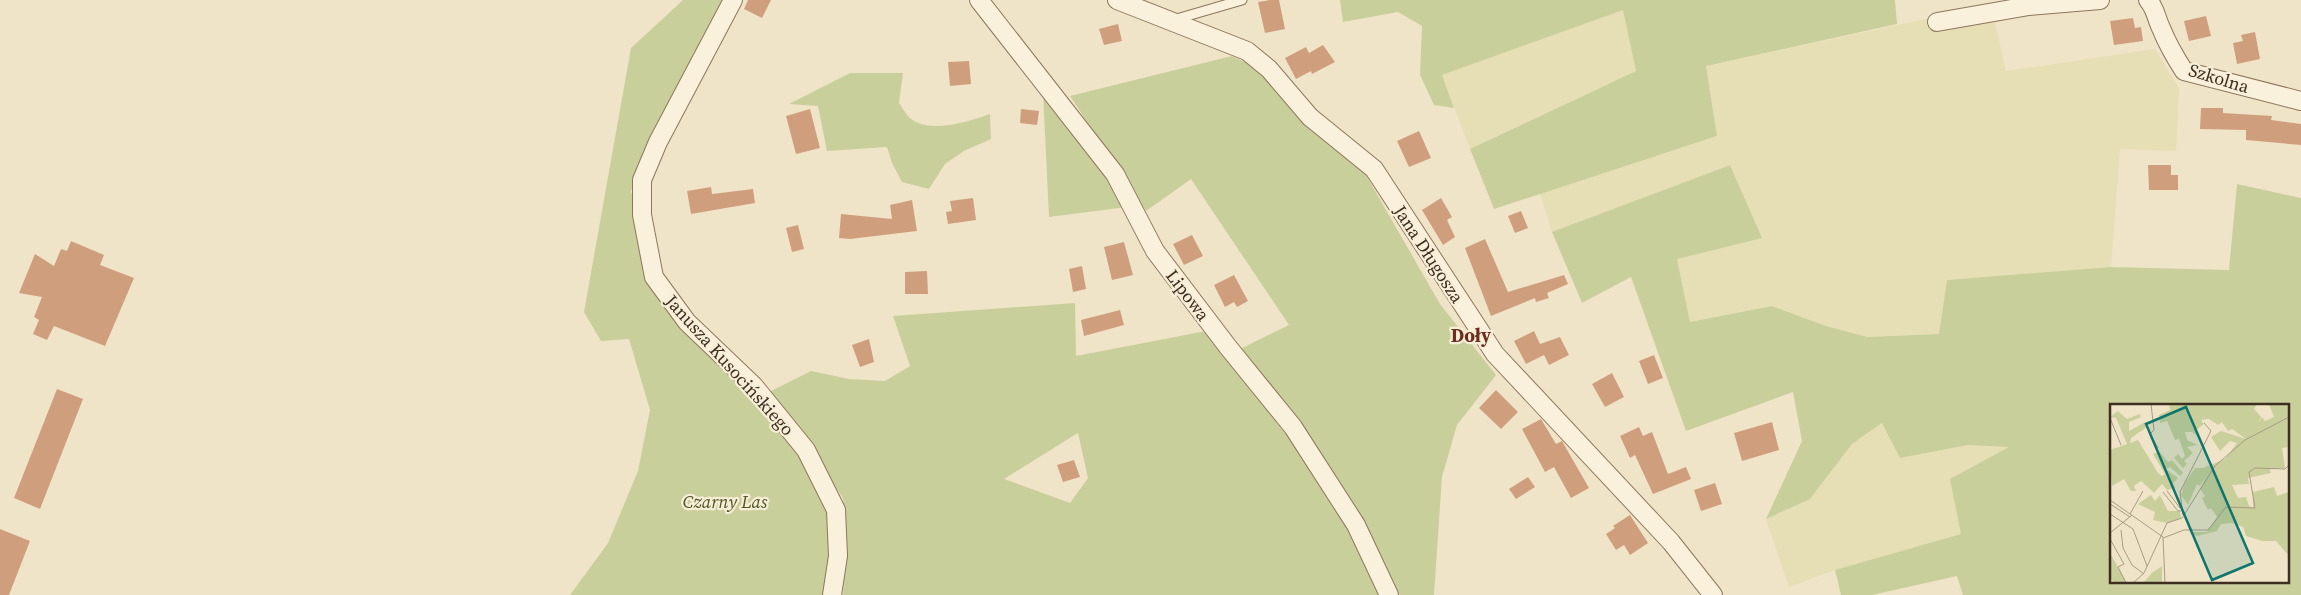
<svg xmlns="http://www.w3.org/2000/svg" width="2301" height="595" font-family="'Source Serif 4',serif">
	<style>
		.farmland { fill: #e6deb5 }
		.green { fill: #c9cf9b; fill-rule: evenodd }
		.building { fill: #cf9f7d }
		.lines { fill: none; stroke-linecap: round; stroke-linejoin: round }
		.service-casing { stroke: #8d765c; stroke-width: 11 }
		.minor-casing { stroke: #8d765c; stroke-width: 20 }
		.service { stroke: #faf1dc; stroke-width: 9 }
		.minor { stroke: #faf1dc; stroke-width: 18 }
		.labels { text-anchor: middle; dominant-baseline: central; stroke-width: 4.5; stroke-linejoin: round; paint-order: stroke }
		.street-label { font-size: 18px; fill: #3d2e20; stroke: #f7eed8 }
		.park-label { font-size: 18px; font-style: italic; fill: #4d5a26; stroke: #f7eed8 }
		.neighbourhood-label { font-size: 19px; font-weight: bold; fill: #6b2e1e; stroke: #f7eed8 }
		.inset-road { fill: none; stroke: #a89b85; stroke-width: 1 }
		.view { fill: #0f766e; fill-opacity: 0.15; stroke: #0f766e; stroke-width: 2.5 }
		.inset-edge { fill: none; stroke: #3d2e20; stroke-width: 2.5 }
	</style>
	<rect width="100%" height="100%" fill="#f0e4c8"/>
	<path class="farmland" d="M 1991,5 L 2006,71 L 2155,49 L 2179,88 L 2176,151 L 2120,149 L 2111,267 L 1947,280 L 1939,334 L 1867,337 L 1826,326 L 1772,306 L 1690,322 L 1677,259 L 1729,165 L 1552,232 L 1540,193 L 1717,136 L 1706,66 Z
		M 1623,9 L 1636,71 L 1470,149 L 1442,75 Z
		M 1883,423 L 1900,458 L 1968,445 L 2010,446 L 1961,534 L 1835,570 L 1789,587 L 1766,519 L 1810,499 L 1852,444 Z"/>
	<path class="green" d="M 683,0 L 728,0 L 651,144 L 631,191 L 653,278 L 804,451 L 835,510 L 832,595 L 570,595 L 608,543 L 638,471 L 650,410 L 629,339 L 601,341 L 584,312 L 631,48 Z
		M 1340,0 L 1895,0 L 1897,24 L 1706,66 L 1717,136 L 1494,209 L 1470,149 L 1636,71 L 1623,10 L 1442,75 L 1454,108 L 1434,105 L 1420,75 L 1422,26 L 1398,12 L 1343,22 Z
		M 1232,56 L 1254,66 L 1363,170 L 1440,304 L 1496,375 L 1457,425 L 1442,477 L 1434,595 L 1400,595 L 1385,572 L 1393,595 L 843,595 L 846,526 L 843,498 L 767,393 L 811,371 L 849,379 L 885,381 L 910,366 L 893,316 L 1075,303 L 1076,356 L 1206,331 L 1312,468 L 1238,350 L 1289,325 L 1191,179 L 1146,211 L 1070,96 ZM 1078,433 L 1088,478 L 1070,503 L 1004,479 Z
		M 850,73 L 903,73 L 899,103 C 902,107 905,113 908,116 C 926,136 970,121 990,114 L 991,139 L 964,151 L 945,164 L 929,189 L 902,182 L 892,163 L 887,147 L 827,151 L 818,106 L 789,104 Z
		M 1043,92 L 1127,207 L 1049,217 Z
		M 1730,165 L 1762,238 L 1677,259 L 1690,322 L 1772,306 L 1826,326 L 1867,337 L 1939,334 L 1947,280 L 2111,267 L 2229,270 L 2237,184 L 2301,198 L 2301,595 L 1963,595 L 1957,576 L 1872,595 L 1841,595 L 1835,570 L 1961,534 L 1950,479 L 2009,447 L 1968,445 L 1900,458 L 1882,423 L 1852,444 L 1810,499 L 1766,519 L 1802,441 L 1793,392 L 1686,431 L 1631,277 L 1582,303 L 1552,232 ZM 2111,405 L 2287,405 L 2287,581 L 2111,581 Z"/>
	<path class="building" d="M 748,0 L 771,0 L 762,18 L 744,9 Z
		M 1270,0 L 1279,0 L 1285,29 L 1265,33 L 1258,2 Z
		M 2206,16 L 2211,36 L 2189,41 L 2184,21 Z
		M 2133,18 L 2135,28 L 2141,27 L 2143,41 L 2114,45 L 2110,21 Z
		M 1118,24 L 1122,41 L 1104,45 L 1099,29 Z
		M 2255,32 L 2260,59 L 2237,64 L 2233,43 L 2243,41 L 2241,35 Z
		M 1323,45 L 1335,62 L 1312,74 L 1311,71 L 1296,79 L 1285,58 L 1306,47 L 1309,53 Z
		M 969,61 L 971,84 L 950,86 L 948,62 Z
		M 2201,108 L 2223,108 L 2223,113 L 2272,116 L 2271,120 L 2301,124 L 2301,145 L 2246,140 L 2246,130 L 2200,129 Z
		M 810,109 L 820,148 L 796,154 L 786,116 Z
		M 1021,109 L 1039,111 L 1037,125 L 1020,123 Z
		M 1419,131 L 1431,158 L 1409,167 L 1397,141 Z
		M 2148,165 L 2171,165 L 2171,175 L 2178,175 L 2178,190 L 2149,190 Z
		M 711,187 L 712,194 L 753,189 L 755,203 L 691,214 L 687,191 Z
		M 973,198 L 976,220 L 948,224 L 946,212 L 952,211 L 950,201 Z
		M 1441,198 L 1452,217 L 1447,220 L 1455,237 L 1443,245 L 1422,210 Z
		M 912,200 L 917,231 L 850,239 L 839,238 L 841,214 L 892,219 L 890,205 Z
		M 1521,211 L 1528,228 L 1515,233 L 1508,216 Z
		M 798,225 L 804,249 L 792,252 L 786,228 Z
		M 1192,235 L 1203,256 L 1184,265 L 1173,244 Z
		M 1485,239 L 1508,292 L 1564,275 L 1568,284 L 1547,293 L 1549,298 L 1536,302 L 1535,298 L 1491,316 L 1465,248 Z
		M 71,241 L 104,255 L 100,265 L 134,278 L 105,346 L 54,326 L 47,340 L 33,334 L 39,320 L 34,317 L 42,297 L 19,293 L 35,254 L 54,266 L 61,249 L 67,251 Z
		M 1124,242 L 1133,275 L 1112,280 L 1104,247 Z
		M 1082,266 L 1086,289 L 1073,292 L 1069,269 Z
		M 927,271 L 928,294 L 905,294 L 905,272 Z
		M 1234,275 L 1248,301 L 1237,307 L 1234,302 L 1225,307 L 1214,285 Z
		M 1120,310 L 1124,325 L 1084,336 L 1081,320 Z
		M 1534,331 L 1540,344 L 1560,337 L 1569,355 L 1549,365 L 1544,355 L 1526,364 L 1514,341 Z
		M 869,339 L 874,362 L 860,367 L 852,345 Z
		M 1654,355 L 1663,378 L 1648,384 L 1639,361 Z
		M 1612,373 L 1624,397 L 1605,407 L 1592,384 Z
		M 57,389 L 83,399 L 40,509 L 14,498 Z
		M 1496,390 L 1518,412 L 1501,429 L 1479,408 Z
		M 1541,419 L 1556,444 L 1562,441 L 1589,488 L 1571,498 L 1554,467 L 1545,472 L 1522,429 Z
		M 1772,422 L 1779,450 L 1742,461 L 1734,433 Z
		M 1639,427 L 1643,436 L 1652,432 L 1668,474 L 1686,467 L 1691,479 L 1653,494 L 1635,455 L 1630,458 L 1620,436 Z
		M 1074,460 L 1080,477 L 1063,482 L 1057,465 Z
		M 1528,477 L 1535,487 L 1516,499 L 1509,489 Z
		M 1715,483 L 1722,504 L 1701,511 L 1694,490 Z
		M 1630,515 L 1648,543 L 1630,555 L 1624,545 L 1616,550 L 1606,534 L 1615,528 L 1613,526 Z
		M 0,529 L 30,541 L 9,595 L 0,595 Z"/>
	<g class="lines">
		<defs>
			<path id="service" d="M 1173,20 L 1242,0"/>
			<path id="minor" d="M 733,0 L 658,142 L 642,180 L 642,215 L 654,277 L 687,322 L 754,386 L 806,450 L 836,510 L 838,556 L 832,595
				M 979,0 L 1115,174 L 1155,251 L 1228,347 L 1293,427 L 1356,525 L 1389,595
				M 1117,0 L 1247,51 L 1269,69 L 1310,117 L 1374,169 L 1495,354 L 1671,542 L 1713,595
				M 2148,0 C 2156,9 2156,18 2161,28 C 2167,43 2175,57 2184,71 L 2301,101
				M 1937,22 L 2029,6 L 2100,0"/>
		</defs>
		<use href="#service" class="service-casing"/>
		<use href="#minor" class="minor-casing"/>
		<use href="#service" class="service"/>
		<use href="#minor" class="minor"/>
	</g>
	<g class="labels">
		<g class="street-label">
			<text transform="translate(2219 78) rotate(17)">Szkolna</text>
			<text transform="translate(1429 254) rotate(57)">Jana Długosza</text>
			<text transform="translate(1188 295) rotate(53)">Lipowa</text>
			<text transform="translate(730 365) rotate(48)">Janusza Kusocińskiego</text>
		</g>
		<g class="park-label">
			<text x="725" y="501">Czarny Las</text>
		</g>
		<g class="neighbourhood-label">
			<text x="1471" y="335">Doły</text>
		</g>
	</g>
	<g transform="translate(2110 404)">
		<rect width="179" height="179" fill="#f0e4c8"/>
		<path d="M 59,0 L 147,0 L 144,5 L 151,13 L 149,18 L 152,13 L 155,17 L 164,13 L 159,0 L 179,0 L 179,43 L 172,44 L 175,64 L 160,65 L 161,69 L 138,74 L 139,80 L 122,81 L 128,94 L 136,93 L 139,102 L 143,104 L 143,88 L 164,83 L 167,92 L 179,88 L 179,152 L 166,137 L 152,137 L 136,132 L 133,123 L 122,119 L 111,120 L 107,127 L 87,132 L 79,128 L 97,128 L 107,113 L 101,104 L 98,106 L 92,94 L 95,92 L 90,85 L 96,73 L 90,82 L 87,80 L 78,101 L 71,91 L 75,79 L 85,64 L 93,64 L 115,55 L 127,39 L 120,37 L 110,47 L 101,33 L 111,27 L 136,35 L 122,25 L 118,27 L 112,18 L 108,21 L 99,15 L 91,16 L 94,20 L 85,27 L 90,34 L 82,28 L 75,28 L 77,36 L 87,41 L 77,43 L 83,49 L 74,57 L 77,60 L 73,64 L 64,54 L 68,50 L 72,55 L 75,52 L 69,35 L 65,36 L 57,17 L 50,19 L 49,11 L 60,6 ZM 8,7 L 17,15 L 30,10 L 31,13 L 19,18 L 19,27 L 35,18 L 37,23 L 21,34 L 20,39 L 28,36 L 48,69 L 52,72 L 55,70 L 43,50 L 49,47 L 58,58 L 62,56 L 73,69 L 70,72 L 60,63 L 56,65 L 68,74 L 63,79 L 65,84 L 57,86 L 52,80 L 44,89 L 31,77 L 24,82 L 26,87 L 21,87 L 14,75 L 2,82 L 0,46 L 17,40 L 6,14 L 0,13 ZM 41,91 L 45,97 L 50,91 L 58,107 L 70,107 L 71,114 L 57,119 L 43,116 L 45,108 L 28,100 ZM 0,149 L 17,179 L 4,179 L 0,174 ZM 52,162 L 52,179 L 33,179 L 42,169 Z" fill="#c9cf9b"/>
		<path class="inset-road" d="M 41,0 L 44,26 L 40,30 L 48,44M 0,14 L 11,41M 57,87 L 70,104M 53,88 L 68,107 L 71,107M 0,96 L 53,133 L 55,179M 0,100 L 20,113M 0,110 L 23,125 L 37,162M 20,110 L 33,87M 73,111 L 70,88 L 101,27 L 94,19M 11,126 L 13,144 L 22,161 L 34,170M 0,129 L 22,111M 53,134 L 74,126 L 98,126 L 116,103 L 145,104 L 139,68 L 145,64 L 175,65 L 178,62M 0,135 L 14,160 L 8,163 L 16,179M 23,179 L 34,169 L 57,119 L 72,114 L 105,62 L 135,36 L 179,13"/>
		<path class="view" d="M 76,3 L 143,159 L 102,176 L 36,20 Z"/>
		<rect width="179" height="179" class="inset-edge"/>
	</g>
</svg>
